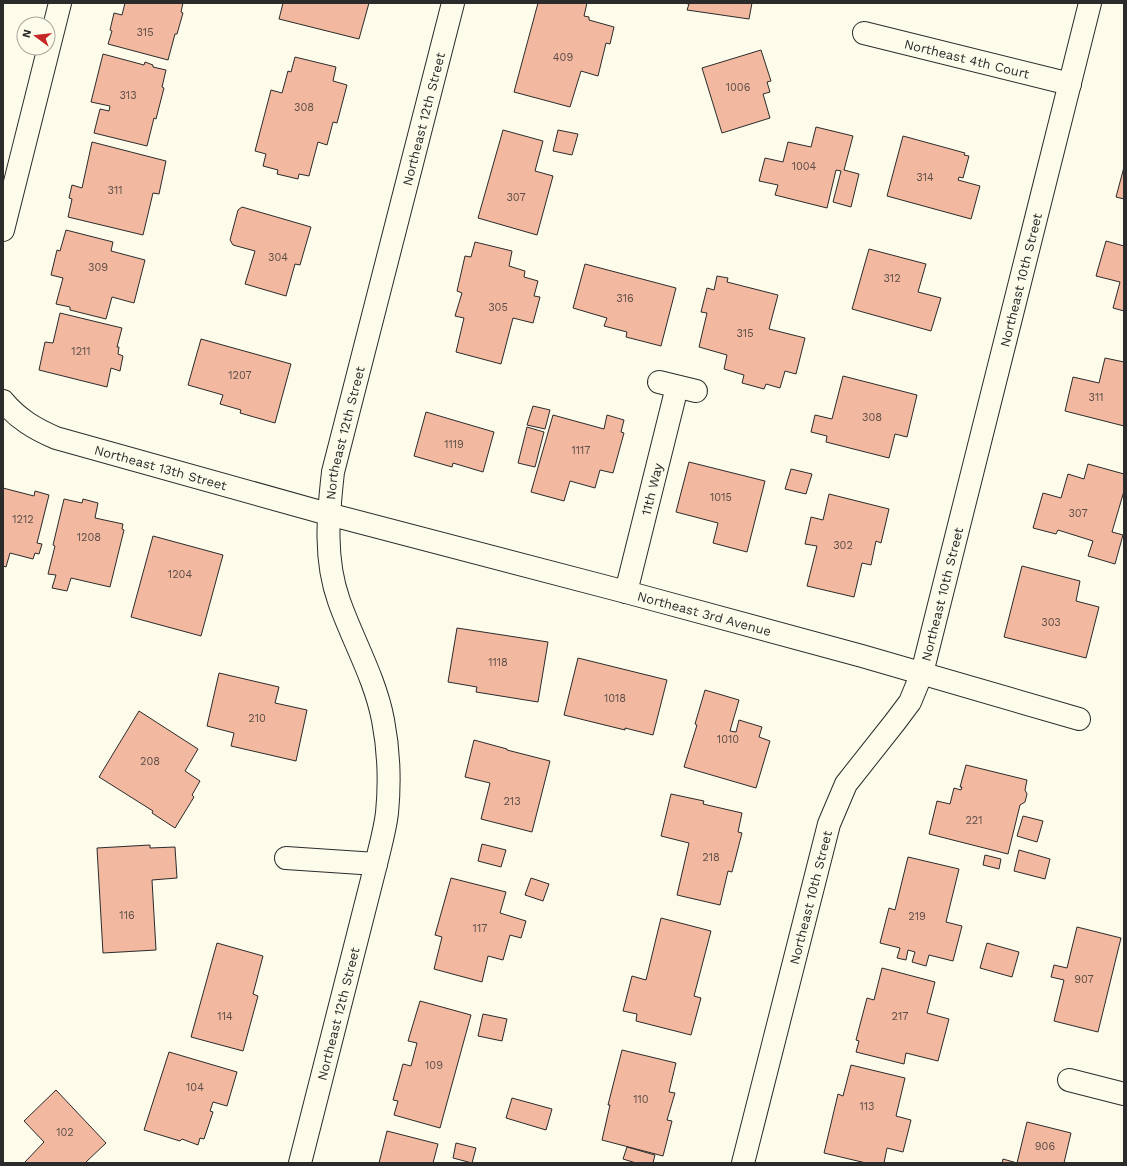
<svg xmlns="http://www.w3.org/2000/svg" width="1127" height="1166" font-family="'Work Sans',sans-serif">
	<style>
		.building { fill: #f2b8a0; stroke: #2b2b2b }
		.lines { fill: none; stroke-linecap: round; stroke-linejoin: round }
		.minor-casing { stroke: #2b2b2b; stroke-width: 24 }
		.minor { stroke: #fdfbea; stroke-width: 22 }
		.labels { text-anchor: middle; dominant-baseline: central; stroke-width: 3; stroke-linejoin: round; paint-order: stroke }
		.number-label { font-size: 11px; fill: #5d4e48 }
		.street-label { font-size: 13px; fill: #2b2b2b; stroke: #fdfbea }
	</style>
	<rect width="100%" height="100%" fill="#fdfbea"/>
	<path class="building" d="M 125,3 L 183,3 L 181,12 L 183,13 L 177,34 L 175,34 L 168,60 L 108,44 L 112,31 L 110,30 L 114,13 L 122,15 Z
		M 283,3 L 369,3 L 359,39 L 279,19 Z
		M 538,3 L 587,3 L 584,16 L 589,17 L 589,20 L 614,27 L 610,44 L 606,43 L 598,76 L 581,71 L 570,107 L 514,92 Z
		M 683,3 L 752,3 L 749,19 L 687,10 L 689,4 Z
		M 761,50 L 771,81 L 767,82 L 770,92 L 763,94 L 770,118 L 722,133 L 702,68 Z
		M 103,54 L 144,65 L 145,62 L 153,65 L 153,67 L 166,70 L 162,87 L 164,88 L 156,119 L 154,118 L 147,146 L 94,133 L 100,109 L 109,111 L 110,106 L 91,102 Z
		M 295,57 L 336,67 L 333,81 L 347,85 L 337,123 L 333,122 L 327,145 L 318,142 L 309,176 L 299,174 L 298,179 L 277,174 L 278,170 L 263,166 L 266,154 L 255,151 L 271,90 L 282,93 L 288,71 L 291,72 Z
		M 816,127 L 853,136 L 844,170 L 859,174 L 851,207 L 833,202 L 841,171 L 836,170 L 827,208 L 775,195 L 778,185 L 759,181 L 765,158 L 783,162 L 788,142 L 811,147 Z
		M 503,130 L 543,141 L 535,171 L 553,176 L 537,235 L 478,218 Z
		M 558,130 L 578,134 L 572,155 L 553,151 Z
		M 903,136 L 965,153 L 964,155 L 969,156 L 963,178 L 959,177 L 958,180 L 980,186 L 971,219 L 887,196 Z
		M 92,142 L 166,161 L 159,194 L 153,193 L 143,235 L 68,217 L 72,199 L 69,198 L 72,185 L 82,188 Z
		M 1124,167 L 1124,199 L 1116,197 Z
		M 242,207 L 311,227 L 300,265 L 295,264 L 286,296 L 245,284 L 255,251 L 233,245 L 230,240 L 238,210 Z
		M 66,230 L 113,242 L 111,251 L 145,260 L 134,303 L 112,297 L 106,319 L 70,310 L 70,307 L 56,304 L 63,278 L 51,275 L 57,250 L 60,251 Z
		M 1106,241 L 1124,246 L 1124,311 L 1113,308 L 1120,282 L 1096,276 Z
		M 475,242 L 512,251 L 509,266 L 525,271 L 524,277 L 538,281 L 534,296 L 540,297 L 533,323 L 513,318 L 501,364 L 456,352 L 464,318 L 455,316 L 462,293 L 457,291 L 465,256 L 471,257 Z
		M 869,249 L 926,264 L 918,292 L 941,298 L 931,331 L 852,309 Z
		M 585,264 L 676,288 L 661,346 L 626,337 L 627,332 L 604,326 L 607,318 L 573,308 Z
		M 717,276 L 728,278 L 727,282 L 778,295 L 769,329 L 805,338 L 796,374 L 785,371 L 780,388 L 766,384 L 764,389 L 742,383 L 744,375 L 724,369 L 727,355 L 699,347 L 707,313 L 701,312 L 707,288 L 714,290 Z
		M 60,313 L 122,328 L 117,347 L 119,347 L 118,354 L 123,356 L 120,371 L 111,368 L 107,387 L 39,370 L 45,342 L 53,343 Z
		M 201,339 L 291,364 L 275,423 L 240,413 L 241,410 L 220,404 L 223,395 L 188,385 Z
		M 1105,358 L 1124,362 L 1124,426 L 1065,411 L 1073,377 L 1099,383 Z
		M 843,376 L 917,395 L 907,437 L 895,434 L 889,458 L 826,442 L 827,436 L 811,432 L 815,415 L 832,419 Z
		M 533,406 L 550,410 L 545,429 L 527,425 Z
		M 426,412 L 494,432 L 483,472 L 453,463 L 452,467 L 414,456 Z
		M 553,415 L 604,429 L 607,415 L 624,420 L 621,432 L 624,433 L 613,473 L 600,470 L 595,488 L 570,481 L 564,501 L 531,492 Z
		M 527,427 L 544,432 L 535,467 L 518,463 Z
		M 689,462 L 765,481 L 747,552 L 713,543 L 718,523 L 676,512 Z
		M 1088,464 L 1124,474 L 1124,491 L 1112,532 L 1123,535 L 1115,564 L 1088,556 L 1093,541 L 1058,530 L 1056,534 L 1033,528 L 1043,493 L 1061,498 L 1068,474 L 1084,479 Z
		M 791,469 L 812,474 L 806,494 L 785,489 Z
		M 3,488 L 34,496 L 35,491 L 49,495 L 37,543 L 42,544 L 39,554 L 35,553 L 33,559 L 10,553 L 6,567 L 3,566 Z
		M 829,494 L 889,509 L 881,543 L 876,541 L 871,565 L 862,563 L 854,597 L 807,586 L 817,546 L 805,544 L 811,517 L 823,520 Z
		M 64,499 L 82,503 L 83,499 L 98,503 L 95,518 L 123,524 L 122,529 L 124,530 L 110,587 L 71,578 L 67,591 L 52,588 L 56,575 L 48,574 L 55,546 L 53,545 Z
		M 153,536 L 223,555 L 201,636 L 131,617 Z
		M 1022,566 L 1080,581 L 1076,601 L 1099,607 L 1086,658 L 1004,637 Z
		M 457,628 L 548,642 L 538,702 L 476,692 L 477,687 L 448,682 Z
		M 578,658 L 667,680 L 653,735 L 625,728 L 625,730 L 564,715 Z
		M 219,673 L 279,687 L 275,703 L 307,710 L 296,761 L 231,746 L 234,733 L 207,726 Z
		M 705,690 L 739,700 L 730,731 L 736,732 L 739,720 L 762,727 L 759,737 L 770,741 L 756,788 L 684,767 L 697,725 L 695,724 Z
		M 139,711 L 198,749 L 185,771 L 200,781 L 192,795 L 194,797 L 175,828 L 152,813 L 153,811 L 99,777 Z
		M 474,740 L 507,749 L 507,750 L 550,761 L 532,832 L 481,819 L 490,783 L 465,777 Z
		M 966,765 L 1027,780 L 1025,790 L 1027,794 L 1025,802 L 1020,805 L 1008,854 L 929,834 L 937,801 L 950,804 L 954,788 L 961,790 L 962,787 L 960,787 Z
		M 671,794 L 704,801 L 703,804 L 742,813 L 738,832 L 742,833 L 732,872 L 728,871 L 720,905 L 677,895 L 689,843 L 661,836 Z
		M 1023,816 L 1043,821 L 1037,842 L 1017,836 Z
		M 482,844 L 506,850 L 501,867 L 478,861 Z
		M 150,845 L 150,848 L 175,847 L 177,878 L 152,880 L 156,950 L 103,953 L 97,848 Z
		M 1019,850 L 1050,859 L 1045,879 L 1014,871 Z
		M 985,855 L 1001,859 L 999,869 L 983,865 Z
		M 908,857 L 959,869 L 946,922 L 962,926 L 953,961 L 929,955 L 926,966 L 912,962 L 915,952 L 908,950 L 906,960 L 897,958 L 900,948 L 880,943 L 889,908 L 895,910 Z
		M 451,878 L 506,892 L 500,913 L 526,921 L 521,938 L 510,935 L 503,960 L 488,956 L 482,982 L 434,969 L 442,937 L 435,935 Z
		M 531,878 L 549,884 L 543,901 L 525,895 Z
		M 661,918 L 711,931 L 694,996 L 701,998 L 691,1035 L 636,1021 L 637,1014 L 623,1011 L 632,976 L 646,980 Z
		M 1077,927 L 1121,938 L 1098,1032 L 1054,1021 L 1064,980 L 1051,977 L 1054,965 L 1067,968 Z
		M 217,943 L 263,956 L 253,994 L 258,996 L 243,1051 L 191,1037 Z
		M 987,943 L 1019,952 L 1012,977 L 980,968 Z
		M 882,968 L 935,982 L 927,1013 L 949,1019 L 938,1061 L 906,1053 L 904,1064 L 856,1052 L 859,1041 L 856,1040 L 867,998 L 874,1000 Z
		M 420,1001 L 471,1015 L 440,1128 L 394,1115 L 398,1101 L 393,1100 L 403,1064 L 411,1066 L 417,1043 L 408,1041 Z
		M 483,1014 L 507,1019 L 502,1041 L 478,1036 Z
		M 622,1050 L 676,1063 L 669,1092 L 675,1093 L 667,1120 L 672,1121 L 663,1156 L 602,1140 L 610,1105 L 608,1105 Z
		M 169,1052 L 237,1072 L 227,1106 L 213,1102 L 210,1111 L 213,1112 L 204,1139 L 200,1138 L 198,1145 L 182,1139 L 180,1141 L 144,1130 Z
		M 851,1065 L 905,1078 L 896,1116 L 911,1120 L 903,1152 L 887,1148 L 884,1163 L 866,1163 L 824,1153 L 838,1094 L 843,1096 Z
		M 56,1090 L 106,1143 L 85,1163 L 24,1163 L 44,1142 L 24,1121 Z
		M 512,1098 L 552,1109 L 546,1130 L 506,1118 Z
		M 1027,1122 L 1071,1133 L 1064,1163 L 1002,1163 L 1003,1159 L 1017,1163 Z
		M 387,1131 L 438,1144 L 433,1163 L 379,1163 Z
		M 456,1143 L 476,1148 L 472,1163 L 453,1158 Z
		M 627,1147 L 655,1155 L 653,1163 L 636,1163 L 623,1159 Z"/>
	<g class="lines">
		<defs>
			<g id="minor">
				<path id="s1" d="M 864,33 L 1070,84"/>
				<path d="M 3,230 L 60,3"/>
				<path d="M 659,382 L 696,391"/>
				<path id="s2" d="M 3,401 C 18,419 35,429 56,438 L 328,514 L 626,592 L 862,656 L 1079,719"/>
				<path id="s3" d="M 626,592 L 677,387"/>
				<path d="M 286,858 L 376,864"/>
				<path d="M 1069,1080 L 1124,1094"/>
				<path id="s4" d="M 300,1163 L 376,864 C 380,847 385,830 387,813 C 390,782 389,751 383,720 C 375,678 353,641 339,601 C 324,559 328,516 333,472 L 453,3"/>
				<path id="s5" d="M 743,1163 L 829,824 L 846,784 L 895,722 L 910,702 L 922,673 L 1090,3"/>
			</g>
		</defs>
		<use href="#minor" class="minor-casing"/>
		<use href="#minor" class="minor"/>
	</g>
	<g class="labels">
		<g class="number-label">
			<text x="145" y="32">315</text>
			<text x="563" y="57">409</text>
			<text x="738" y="87">1006</text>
			<text x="128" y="95">313</text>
			<text x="304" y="107">308</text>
			<text x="804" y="166">1004</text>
			<text x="925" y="177">314</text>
			<text x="115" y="190">311</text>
			<text x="516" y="197">307</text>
			<text x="278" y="257">304</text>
			<text x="98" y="267">309</text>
			<text x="892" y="278">312</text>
			<text x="625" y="298">316</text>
			<text x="498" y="307">305</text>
			<text x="745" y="333">315</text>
			<text x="81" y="351">1211</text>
			<text x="240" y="375">1207</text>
			<text x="1096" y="397">311</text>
			<text x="872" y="417">308</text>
			<text x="454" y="444">1119</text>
			<text x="581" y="450">1117</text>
			<text x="721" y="497">1015</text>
			<text x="1078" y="513">307</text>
			<text x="23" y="519">1212</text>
			<text x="89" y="537">1208</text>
			<text x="843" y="545">302</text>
			<text x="180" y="574">1204</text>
			<text x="1051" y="622">303</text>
			<text x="498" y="662">1118</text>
			<text x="615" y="698">1018</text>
			<text x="257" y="718">210</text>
			<text x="728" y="739">1010</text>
			<text x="150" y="761">208</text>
			<text x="512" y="801">213</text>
			<text x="974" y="820">221</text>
			<text x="711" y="857">218</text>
			<text x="127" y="915">116</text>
			<text x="917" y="916">219</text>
			<text x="480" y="928">117</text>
			<text x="1084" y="979">907</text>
			<text x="225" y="1016">114</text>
			<text x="900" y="1016">217</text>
			<text x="434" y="1065">109</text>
			<text x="195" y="1087">104</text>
			<text x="641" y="1099">110</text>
			<text x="867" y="1106">113</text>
			<text x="65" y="1132">102</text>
			<text x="1045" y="1146">906</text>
		</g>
		<g class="street-label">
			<text stroke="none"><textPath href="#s1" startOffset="106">Northeast 4th Court</textPath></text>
			<text stroke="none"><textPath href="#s4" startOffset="1076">Northeast 12th Street</textPath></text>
			<text stroke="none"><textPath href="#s5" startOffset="934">Northeast 10th Street</textPath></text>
			<text stroke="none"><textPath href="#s4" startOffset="752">Northeast 12th Street</textPath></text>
			<text stroke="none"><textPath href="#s2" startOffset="174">Northeast 13th Street</textPath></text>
			<text stroke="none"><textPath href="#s3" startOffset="106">11th Way</textPath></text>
			<text stroke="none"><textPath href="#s5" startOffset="610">Northeast 10th Street</textPath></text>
			<text stroke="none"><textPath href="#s2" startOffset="737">Northeast 3rd Avenue</textPath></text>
			<text stroke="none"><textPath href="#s5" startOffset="274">Northeast 10th Street</textPath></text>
			<text stroke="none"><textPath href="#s4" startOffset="154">Northeast 12th Street</textPath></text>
		</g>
	</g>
	<rect width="1127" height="1166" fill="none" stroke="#2b2b2b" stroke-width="8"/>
	<g transform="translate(36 36) rotate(285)"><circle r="19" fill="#fdfbea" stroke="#a9a89e"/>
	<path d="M0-3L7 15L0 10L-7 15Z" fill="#c62828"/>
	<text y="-6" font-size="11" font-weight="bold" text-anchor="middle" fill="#2b2b2b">N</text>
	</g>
</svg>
